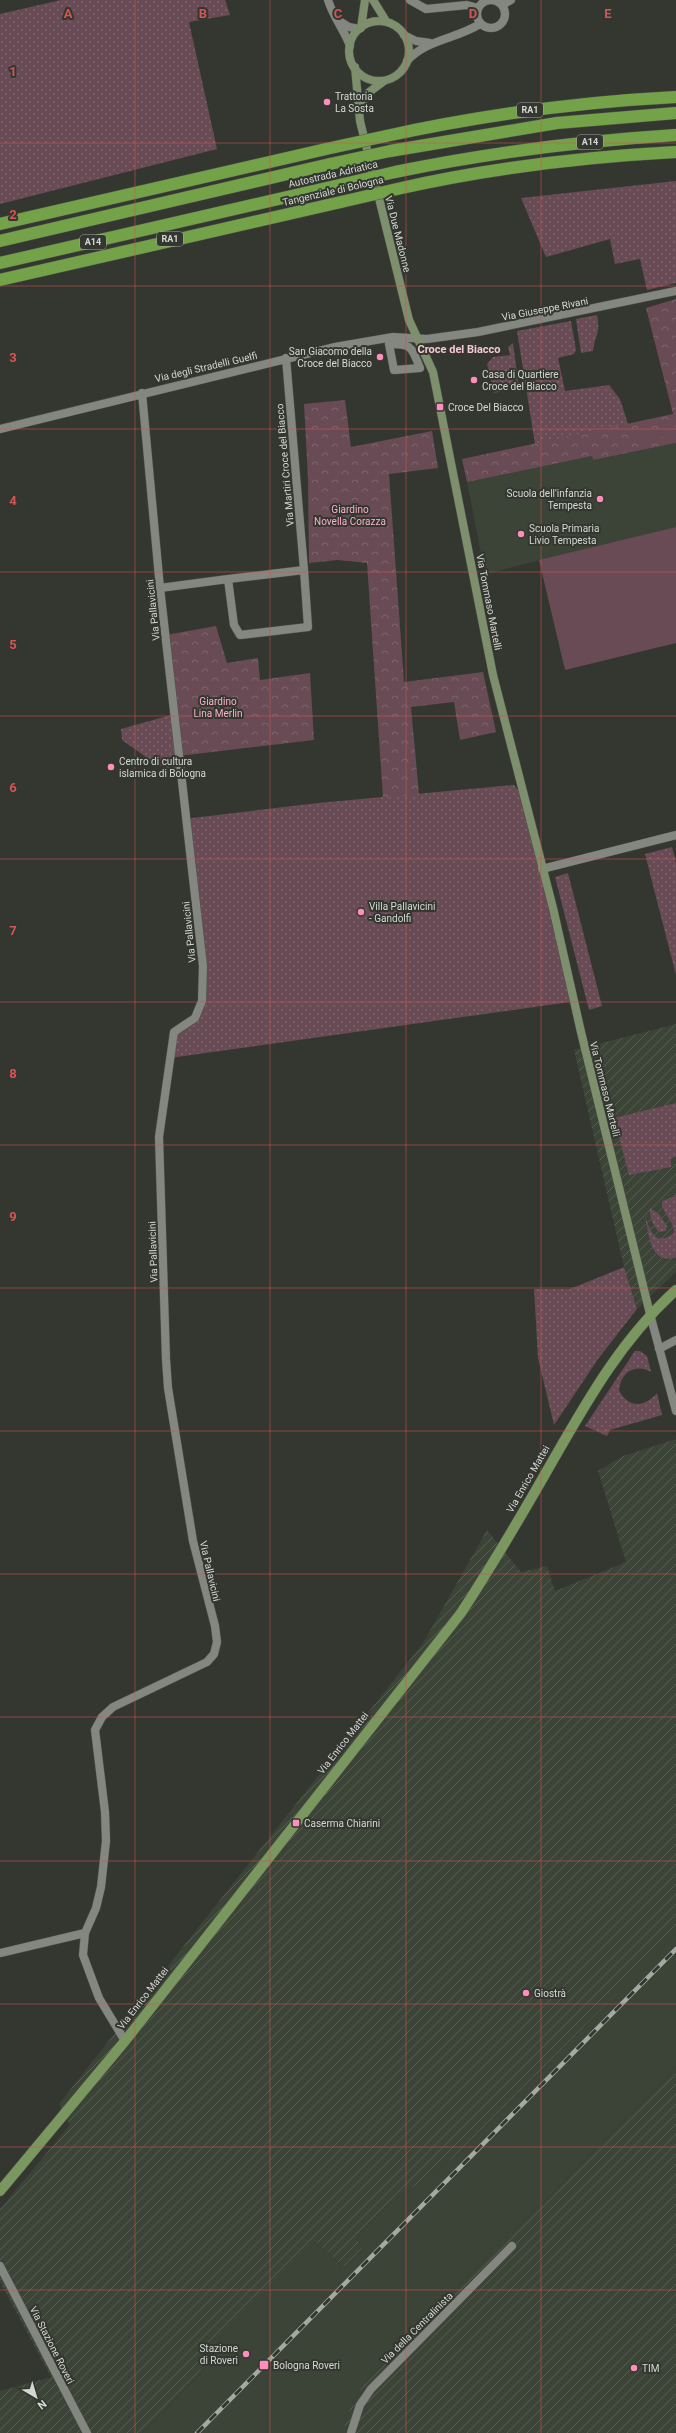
<svg xmlns="http://www.w3.org/2000/svg" width="676" height="2433" font-family="Roboto,sans-serif">
	<style>
		.built { fill: #3c4337 }
		.industrial { fill: url(#industrial-furrows) }
		.grass { fill: url(#grass-dots) }
		.park { fill: url(#park-crowns) }
		.pitch { fill: #684b55 }
		.lines { fill: none; stroke-linecap: round; stroke-linejoin: round }
		.street-casing { stroke: #4f534c; stroke-width: 9 }
		.secondary-casing { stroke: #4f534c; stroke-width: 9 }
		.primary-casing { stroke: #4f534c; stroke-width: 11 }
		.highway-casing { stroke: #4f534c; stroke-width: 13 }
		.street { stroke: #83877f; stroke-width: 8 }
		.secondary { stroke: #7e8f6e; stroke-width: 8 }
		.primary { stroke: #79975e; stroke-width: 10 }
		.highway { stroke: #73a248; stroke-width: 12 }
		.rail-casing { stroke: #a6a8a3; stroke-width: 4.5 }
		.rail { stroke: #333730; stroke-width: 3; stroke-dasharray: 9; stroke-linecap: butt }
		.highway-bridge-casing { stroke: #4f534c; stroke-width: 13; stroke-linecap: butt }
		.highway-bridge { stroke: #73a248; stroke-width: 12 }
		.grid { fill: none; stroke: #d65453; stroke-width: 1; stroke-opacity: 0.55 }
		.poi-dot { fill: #fe8ebc; stroke: #333730; stroke-width: 1.5 }
		.labels { text-anchor: middle; dominant-baseline: central; stroke-width: 4; stroke-linejoin: round; paint-order: stroke }
		.shield { fill: #333730; stroke: #a4a7a2; stroke-width: 1 }
		.shield-label { font-size: 9px; font-weight: bold; fill: #d5d7d3 }
		.poi-label { font-size: 10px; fill: #d5d7d3; stroke: #333730; text-anchor: start }
		.street-label { font-size: 10px; fill: #d5d7d3; stroke: #333730 }
		.park-label { font-size: 10px; fill: #fdafcd; stroke: #333730 }
		.neighbourhood-label { font-size: 11px; font-weight: bold; fill: #f7c6d7; stroke: #333730 }
		.grid-label { font-size: 13px; text-anchor: middle; font-weight: bold; fill: #d65453; stroke: #333730; stroke-width: 4; stroke-linejoin: round; paint-order: stroke }
	</style>
	<defs>
		<pattern id="industrial-furrows" width="10" height="10" patternUnits="userSpaceOnUse"><rect width="10" height="10" fill="#3c4337"/><path d="M-1 1l2-2M0 10L10 0M9 11l2-2" fill="none" stroke="#575d53"/></pattern>
		<pattern id="grass-dots" width="8" height="8" patternUnits="userSpaceOnUse"><rect width="8" height="8" fill="#684b55"/><path d="M2 2h.1M6 6h.1" fill="none" stroke="#7d646d" stroke-width="1.8" stroke-linecap="round"/></pattern>
		<pattern id="park-crowns" width="20" height="18" patternUnits="userSpaceOnUse"><rect width="20" height="18" fill="#684b55"/><path d="M2 6a3 3 0 1 1 6 0M12 15a3 3 0 1 1 6 0" fill="none" stroke="#7d646d"/></pattern>
	</defs>
	<rect width="100%" height="100%" fill="#333730"/>
	<path class="built" d="M 676,443 L 676,527 L 485,574 L 467,482 L 513,471 L 592,456 L 593,460 Z
		M 676,1933 L 676,2067 L 548,2198 L 505,2237 L 364,2384 L 351,2404 L 342,2433 L 142,2433 L 202,2372 L 196,2362 L 316,2242 L 344,2267 L 362,2250 L 357,2237 L 390,2204 L 458,2154 Z"/>
	<path class="industrial" d="M 676,1024 L 676,1272 L 637,1309 L 624,1267 L 574,1050 Z
		M 676,1439 L 676,1933 L 458,2154 L 390,2204 L 357,2237 L 362,2250 L 344,2267 L 316,2242 L 197,2361 L 202,2372 L 142,2433 L 0,2433 L 0,2391 L 51,2377 L 0,2282 L 0,2209 L 70,2125 L 59,2104 L 423,1643 L 487,1530 L 521,1572 L 547,1566 L 555,1591 L 626,1562 L 598,1471 L 623,1456 Z
		M 676,2067 L 676,2433 L 342,2433 L 351,2404 L 364,2384 L 505,2237 L 548,2198 Z"/>
	<path class="grass" d="M 61,0 L 225,0 L 230,15 L 189,22 L 217,149 L 0,204 L 0,14 Z
		M 676,181 L 676,283 L 647,290 L 640,259 L 615,264 L 610,239 L 546,257 L 521,198 Z
		M 597,315 C 601,335 595,333 593,351 L 581,353 L 576,319 Z
		M 571,321 L 576,350 L 574,354 L 558,358 L 565,391 L 609,385 L 620,399 L 628,424 L 535,444 L 517,331 Z
		M 513,343 L 519,388 L 494,393 L 487,364 L 493,357 L 510,355 L 508,347 Z
		M 171,715 L 177,770 L 157,765 L 122,740 L 121,729 Z
		M 514,785 L 526,800 L 570,1002 L 170,1058 L 174,1032 C 180,1028 193,1023 196,1016 C 213,983 189,864 183,822 L 192,818 L 318,803 Z
		M 672,847 L 676,862 L 676,975 L 645,854 Z
		M 568,873 L 602,1006 L 589,1010 L 555,877 Z
		M 676,1103 L 676,1157 L 671,1158 L 671,1167 L 629,1175 L 614,1118 Z
		M 676,1196 L 676,1257 C 650,1266 649,1234 645,1216 C 651,1232 655,1247 674,1233 C 675,1221 661,1214 662,1201 Z
		M 650,1208 L 659,1214 L 667,1226 L 666,1231 L 659,1232 C 653,1226 649,1217 650,1208 Z
		M 624,1267 L 637,1309 L 598,1359 L 554,1425 L 538,1358 L 534,1289 L 570,1289 Z
		M 635,1351 L 640,1351 L 647,1356 L 651,1372 C 635,1363 621,1372 619,1390 C 628,1409 645,1407 657,1393 L 662,1415 L 610,1430 L 607,1436 L 585,1426 Z"/>
	<path class="park" d="M 676,299 L 676,443 L 593,460 L 592,456 L 467,482 L 462,459 L 673,414 L 646,308 Z
		M 345,400 L 351,447 L 432,431 L 438,468 L 389,474 L 404,682 L 483,672 L 496,732 L 460,740 L 454,702 L 411,707 L 419,794 L 383,798 L 367,563 L 338,560 L 309,563 L 308,479 L 304,404 Z
		M 216,626 L 227,663 L 258,658 L 260,680 L 310,673 L 314,740 L 179,756 L 166,635 Z"/>
	<path class="pitch" d="M660 431a8 8 0 1 1 16 0a8 8 0 1 1-16 0Z
		M640 436a8 8 0 1 1 16 0a8 8 0 1 1-16 0Z
		M 676,527 L 676,643 L 565,670 L 539,560 Z"/>
	<g class="lines">
		<defs>
			<path id="street" d="M477 14a14 14 0 1 1 28 0a14 14 0 1 1-28 0Z
				M 328,0 C 334,19 344,29 350,46
				M 410,0 L 426,9 L 467,5 L 478,8
				M 502,5 L 511,0
				M 338,20 L 349,27 L 359,29
				M 404,35 L 416,41 L 430,43
				M 407,61 C 425,40 456,39 480,24
				M 389,344 C 413,344 411,347 420,368 L 394,370 Z
				M 0,429 L 335,347 L 393,337 L 427,339 L 478,332 L 676,291
				M 228,579 L 304,570 L 286,358
				M 160,588 L 228,579 L 234,625 L 240,635 L 308,627 L 304,570
				M 542,869 L 676,835
				M 650,1314 L 676,1411
				M 659,1349 L 676,1340
				M 0,1953 L 85,1933
				M 125,2041 L 99,1998 L 83,1955 L 85,1933 L 96,1908 L 101,1887 L 106,1841 L 105,1812 L 95,1730 L 102,1717 L 113,1707 L 207,1662 L 214,1654 L 217,1642 L 215,1626 L 193,1541 L 168,1388 L 166,1359 L 159,1137 L 174,1032 L 195,1018 L 202,1001 L 203,966 L 160,588 L 142,393
				M 0,2266 L 87,2433
				M 351,2433 L 360,2405 L 371,2389 L 512,2246"/>
			<path id="secondary" d="M 373,0 L 386,21
				M349 51a30 30 0 1 1 60 0a30 30 0 1 1-60 0Z
				M 361,28 L 365,0
				M 355,67 L 360,121 L 409,320 L 433,372 L 493,675 L 553,908 L 581,1032 L 650,1314
				M 360,106 L 368,93 L 384,81"/>
			<path id="primary" d="M 0,2191 L 125,2041 L 461,1613 C 493,1564 523,1513 552,1462 C 588,1399 622,1339 676,1290"/>
			<path id="highway" d="M 386,136 C 482,115 578,102 676,97
				M 390,151 L 557,123 L 676,113
				M 395,172 C 487,153 581,141 676,135
				M 397,189 C 489,168 582,157 676,152
				M 0,224 L 326,149
				M 0,241 L 330,164
				M 0,263 L 335,186
				M 0,280 L 341,202"/>
		</defs>
		<use href="#street" class="street-casing"/>
		<use href="#secondary" class="secondary-casing"/>
		<use href="#primary" class="primary-casing"/>
		<use href="#highway" class="highway-casing"/>
		<use href="#street" class="street"/>
		<use href="#secondary" class="secondary"/>
		<use href="#primary" class="primary"/>
		<use href="#highway" class="highway"/>
		<defs>
			<path id="rail" d="M 197,2433 L 676,1949"/>
		</defs>
		<use href="#rail" class="rail-casing"/>
		<use href="#rail" class="rail"/>
		<defs>
			<path id="highway-bridge" d="M 326,149 L 386,136
				M 330,164 L 390,151
				M 335,186 L 395,172
				M 341,202 L 397,189"/>
		</defs>
		<use href="#highway-bridge" class="highway-bridge-casing"/>
		<use href="#highway-bridge" class="highway-bridge"/>
	</g>
	<path class="grid" d="M 135,0 L 135,2433M 270,0 L 270,2433M 406,0 L 406,2433M 541,0 L 541,2433M 0,143 L 676,143M 0,286 L 676,286M 0,429 L 676,429M 0,572 L 676,572M 0,716 L 676,716M 0,859 L 676,859M 0,1002 L 676,1002M 0,1145 L 676,1145M 0,1288 L 676,1288M 0,1431 L 676,1431M 0,1574 L 676,1574M 0,1717 L 676,1717M 0,1861 L 676,1861M 0,2004 L 676,2004M 0,2147 L 676,2147M 0,2290 L 676,2290"/>
	<g class="poi-dot">
		<circle cx="327" cy="102" r="4"/>
		<circle cx="380" cy="357" r="4"/>
		<circle cx="474" cy="380" r="4"/>
		<rect x="436" y="403" width="8" height="8" rx="2"/>
		<circle cx="600" cy="499" r="4"/>
		<circle cx="521" cy="534" r="4"/>
		<circle cx="111" cy="767" r="4"/>
		<circle cx="361" cy="912" r="4"/>
		<rect x="292" y="1819" width="8" height="8" rx="2"/>
		<circle cx="526" cy="1993" r="4"/>
		<circle cx="246" cy="2354" r="4"/>
		<rect x="259" y="2360" width="10" height="10" rx="2"/>
		<circle cx="634" cy="2368" r="4"/>
	</g>
	<g class="labels">
		<g class="shield">
			<rect x="517" y="103" width="26" height="14" rx="3"/>
			<rect x="577" y="135" width="26" height="14" rx="3"/>
			<rect x="157" y="232" width="26" height="14" rx="3"/>
			<rect x="80" y="235" width="26" height="14" rx="3"/>
		</g>
		<g class="shield-label">
			<text x="530" y="110">RA1</text>
			<text x="590" y="142">A14</text>
			<text x="170" y="239">RA1</text>
			<text x="93" y="242">A14</text>
		</g>
		<g class="poi-label">
			<text x="335" y="96">Trattoria<tspan x="335" dy="12">La Sosta</tspan></text>
			<text x="372" y="351" text-anchor="end">San Giacomo della<tspan x="372" dy="12">Croce del Biacco</tspan></text>
			<text x="482" y="374">Casa di Quartiere<tspan x="482" dy="12">Croce del Biacco</tspan></text>
			<text x="448" y="407">Croce Del Biacco</text>
			<text x="592" y="493" text-anchor="end">Scuola dell'infanzia<tspan x="592" dy="12">Tempesta</tspan></text>
			<text x="529" y="528">Scuola Primaria<tspan x="529" dy="12">Livio Tempesta</tspan></text>
			<text x="119" y="761">Centro di cultura<tspan x="119" dy="12">islamica di Bologna</tspan></text>
			<text x="369" y="906">Villa Pallavicini<tspan x="369" dy="12">- Gandolfi</tspan></text>
			<text x="304" y="1823">Caserma Chiarini</text>
			<text x="534" y="1993">Giostrà</text>
			<text x="238" y="2348" text-anchor="end">Stazione<tspan x="238" dy="12">di Roveri</tspan></text>
			<text x="273" y="2365">Bologna Roveri</text>
			<text x="642" y="2368">TIM</text>
		</g>
		<g class="street-label">
			<text transform="translate(333 174) rotate(-13)">Autostrada Adriatica</text>
			<text transform="translate(333 191) rotate(-13)">Tangenziale di Bologna</text>
			<text transform="translate(398 234) rotate(76)">Via Due Madonne</text>
			<text transform="translate(545 309) rotate(-11)">Via Giuseppe Rivani</text>
			<text transform="translate(206 367) rotate(-13)">Via degli Stradelli Guelfi</text>
			<text transform="translate(285 465) rotate(-95)">Via Martiri Croce del Biacco</text>
			<text transform="translate(489 602) rotate(79)">Via Tommaso Martelli</text>
			<text transform="translate(153 610) rotate(-96)">Via Pallavicini</text>
			<text transform="translate(189 932) rotate(-96)">Via Pallavicini</text>
			<text transform="translate(605 1089) rotate(76)">Via Tommaso Martelli</text>
			<text transform="translate(153 1252) rotate(-92)">Via Pallavicini</text>
			<text transform="translate(528 1479) rotate(-60)">Via Enrico Mattei</text>
			<text transform="translate(210 1571) rotate(77)">Via Pallavicini</text>
			<text transform="translate(343 1743) rotate(-52)">Via Enrico Mattei</text>
			<text transform="translate(143 1998) rotate(-52)">Via Enrico Mattei</text>
			<text transform="translate(417 2328) rotate(-45)">Via della Centralinista</text>
			<text transform="translate(52 2345) rotate(63)">Via Stazione Roveri</text>
		</g>
		<g class="park-label">
			<text x="350" y="509">Giardino<tspan x="350" dy="12">Novella Corazza</tspan></text>
			<text x="218" y="701">Giardino<tspan x="218" dy="12">Lina Merlin</tspan></text>
		</g>
		<g class="neighbourhood-label">
			<text x="459" y="349">Croce del Biacco</text>
		</g>
	</g>
	<g class="grid-label">
		<text x="68" y="18">A</text>
		<text x="203" y="18">B</text>
		<text x="338" y="18">C</text>
		<text x="473" y="18">D</text>
		<text x="608" y="18">E</text>
		<text x="13" y="76">1</text>
		<text x="13" y="219">2</text>
		<text x="13" y="362">3</text>
		<text x="13" y="505">4</text>
		<text x="13" y="649">5</text>
		<text x="13" y="792">6</text>
		<text x="13" y="935">7</text>
		<text x="13" y="1078">8</text>
		<text x="13" y="1221">9</text>
	</g>
	<g transform="translate(36 2397) rotate(142)" stroke="#333730" stroke-width="3" paint-order="stroke">
	<path d="M0-3L7 15L0 10L-7 15Z" fill="#d5d7d3"/>
	<text y="-6" font-size="11" font-weight="bold" text-anchor="middle" fill="#d5d7d3">N</text>
	</g>
</svg>
